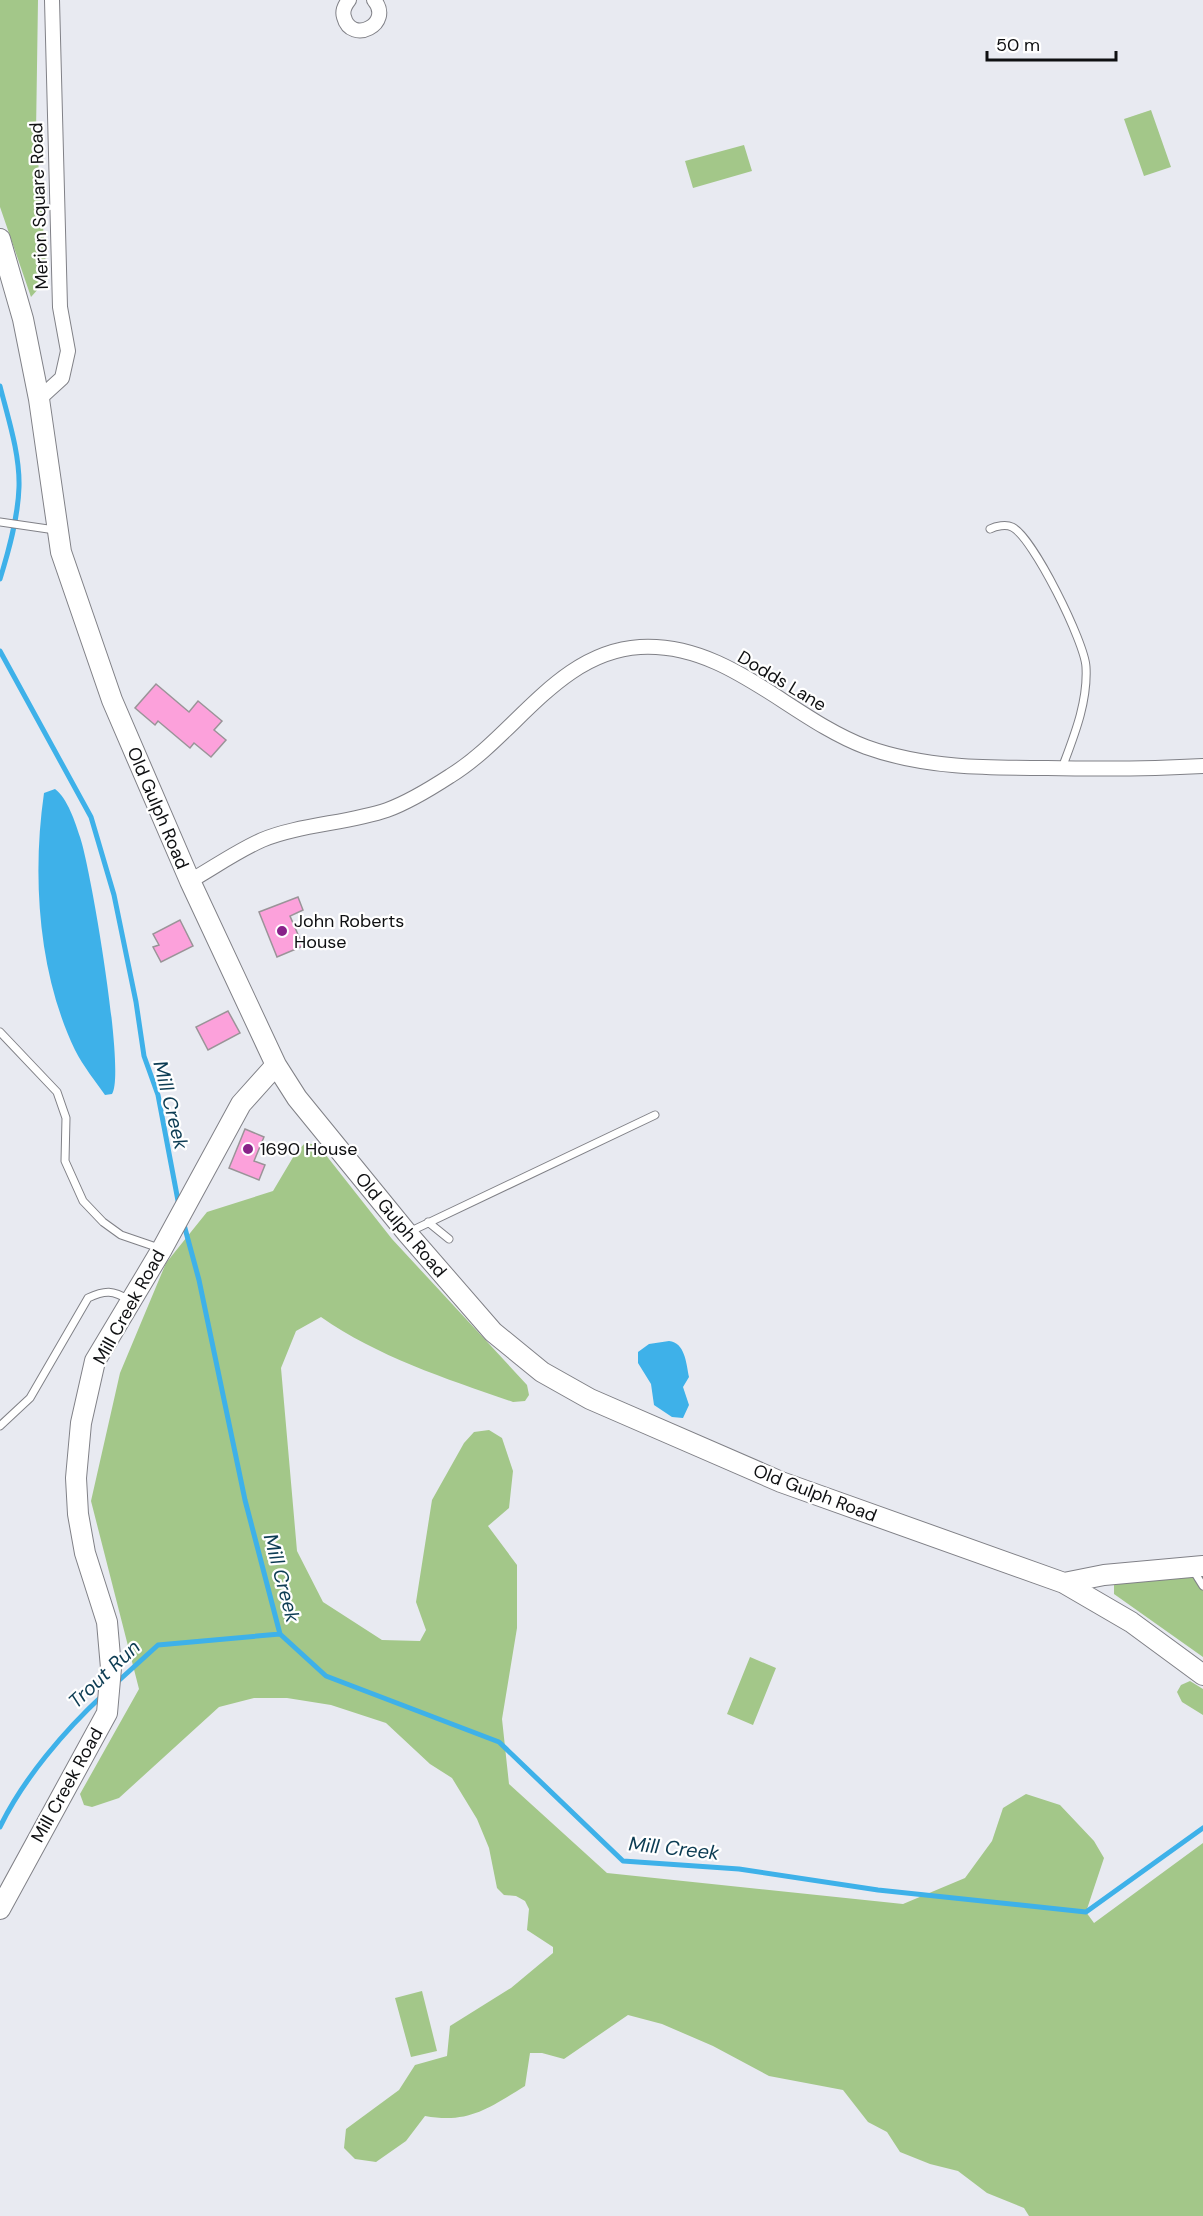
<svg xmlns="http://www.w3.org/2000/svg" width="1203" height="2216" font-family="'DM Sans',sans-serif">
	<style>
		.green { fill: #a3c789 }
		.water { fill: #3eb1e9 }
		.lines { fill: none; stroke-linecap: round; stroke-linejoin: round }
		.stream { stroke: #3eb1e9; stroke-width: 5 }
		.building { fill: #fca1db; stroke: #9a9498; stroke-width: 1.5 }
		.lane-casing { stroke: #808187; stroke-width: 9 }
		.street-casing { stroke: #808187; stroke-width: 16 }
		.secondary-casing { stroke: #808187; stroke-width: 22 }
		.lane { stroke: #fff; stroke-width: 7 }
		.street { stroke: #fff; stroke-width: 14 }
		.secondary { stroke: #fff; stroke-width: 20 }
		.poi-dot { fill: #892289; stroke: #fff; stroke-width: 2 }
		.labels { text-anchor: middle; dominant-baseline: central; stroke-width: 4.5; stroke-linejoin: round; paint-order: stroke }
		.street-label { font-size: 18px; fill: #0f1012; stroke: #fff }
		.poi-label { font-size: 18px; fill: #0f1012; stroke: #fff; text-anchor: start }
		.water-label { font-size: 20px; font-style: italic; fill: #0c3c53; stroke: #fff }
	</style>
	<rect width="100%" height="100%" fill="#e8eaf1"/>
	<path class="green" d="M 0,0 L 38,0 L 36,133 L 47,279 L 31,297 L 0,207 Z
		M 1151,110 L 1171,167 L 1144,176 L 1124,119 Z
		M 744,145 L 752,171 L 693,188 L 685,161 Z
		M 305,1143 L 318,1145 L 392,1239 L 527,1385 L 529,1395 L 525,1401 L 513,1402 C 447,1379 378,1357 321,1317 L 296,1331 L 281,1368 L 297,1551 L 323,1602 L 382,1640 L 420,1641 L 426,1630 L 416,1602 L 432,1500 L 464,1443 L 474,1432 L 489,1430 L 502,1438 L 513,1471 L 509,1508 L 488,1526 L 517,1565 L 517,1628 L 502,1719 L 509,1784 L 607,1873 L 903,1904 L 965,1878 L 992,1841 L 1003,1808 L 1026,1794 L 1060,1805 L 1094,1841 L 1104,1858 L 1086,1912 L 1094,1923 L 1203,1843 L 1203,2216 L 1029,2216 L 1024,2208 L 987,2193 L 958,2171 L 930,2164 L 900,2152 L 887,2132 L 868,2122 L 843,2090 L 769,2076 L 713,2046 L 662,2024 L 628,2015 L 564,2059 L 542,2053 L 530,2053 L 525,2086 C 489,2108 469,2124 425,2116 L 406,2141 L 376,2162 L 355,2159 L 344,2148 L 346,2129 L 399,2090 L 415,2065 L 447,2056 L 450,2026 L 511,1988 L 553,1953 L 553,1947 L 527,1930 L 529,1909 L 525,1901 L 516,1896 L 504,1895 L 497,1888 L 489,1848 L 477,1819 L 452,1778 L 430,1764 L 386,1723 L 331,1705 L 287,1698 L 254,1698 L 219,1707 L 119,1798 L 92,1807 L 84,1805 L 80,1794 L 139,1689 L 91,1501 L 120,1373 L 166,1263 L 207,1212 L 273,1191 L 295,1154 Z
		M 1203,1573 L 1203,1657 L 1114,1594 L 1114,1582 Z
		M 750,1657 L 776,1668 L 753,1725 L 727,1714 Z
		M 1190,1681 L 1203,1689 L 1203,1715 L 1182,1702 L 1177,1692 L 1181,1685 Z
		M 422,1991 L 437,2051 L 411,2057 L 395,1998 Z"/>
	<path class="water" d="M 55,789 C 68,799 75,822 80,837 C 91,869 126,1074 112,1094 L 105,1095 C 96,1082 83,1066 75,1050 C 38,973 32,876 44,793 Z
		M 669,1341 C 685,1343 686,1362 689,1377 L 683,1387 L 689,1405 L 683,1418 L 672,1417 L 654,1405 L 651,1384 L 638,1363 L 638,1352 L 649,1344 Z"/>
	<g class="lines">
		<path class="stream" d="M 0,386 C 8,418 20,454 19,487 C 18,518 9,550 0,579
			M 0,651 L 91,817 L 114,895 L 136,1002 L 144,1056 L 158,1095 L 179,1206
			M 183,1221 L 199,1280 L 245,1500 L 280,1634 L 326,1676 L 499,1742 L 623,1861 L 739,1869 L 878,1890 L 1086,1912 L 1203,1828
			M 115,1684 L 158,1645 L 280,1634
			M 0,1827 C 23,1779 65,1730 104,1694"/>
	</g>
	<path class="building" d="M 156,684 L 189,712 L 198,701 L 222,721 L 214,730 L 226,740 L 211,757 L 194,743 L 190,748 L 158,721 L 155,725 L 135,708 Z
		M 298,897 L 303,910 L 290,916 L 303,946 L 277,957 L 259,912 Z
		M 180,920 L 193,946 L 161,962 L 153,947 L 159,945 L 153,934 Z
		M 228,1011 L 240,1033 L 208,1050 L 196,1027 Z
		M 245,1129 L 264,1137 L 254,1161 L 265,1165 L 259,1180 L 229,1168 Z"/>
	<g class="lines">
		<defs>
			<path id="lane" d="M 0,522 L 55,530
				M 990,529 C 996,526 1006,524 1012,527 C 1033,537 1085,643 1086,667 C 1088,702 1074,736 1062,768
				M 0,1032 L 57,1092 L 66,1118 L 65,1161 L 83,1201 L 103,1222 L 121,1235 L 159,1248
				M 428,1222 L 449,1239
				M 409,1232 L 655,1115
				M 0,1426 L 30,1398 L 88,1298 C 105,1290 113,1290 129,1300
				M 1193,1570 L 1203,1586"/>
			<path id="street" d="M 349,0 C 345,5 342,11 344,17 C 351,45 394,24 374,0
				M 39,399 L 62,378 L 68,351 L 60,307 L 52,0
				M 190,881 C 213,868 237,851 262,840 C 297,825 349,823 387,810 C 409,802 430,789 450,776 C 515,736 558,652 640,647 C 728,642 789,718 866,747 C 924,768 986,768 1047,768 C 1099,769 1151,769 1203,766"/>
			<path id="secondary" d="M 0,239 L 23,319 L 39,399 L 61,552 L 112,700 L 190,881 L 276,1065 L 297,1098 L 407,1233 L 493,1332 L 542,1372 L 590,1399 L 781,1482 L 1064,1583 L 1131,1622 L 1203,1675
				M 1064,1583 L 1104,1575 L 1203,1566
				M 0,1909 L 107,1713 L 111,1668 L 107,1622 L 85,1553 L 78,1514 L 76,1478 L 81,1423 L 95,1361 L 162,1249 L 241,1104 L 276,1065"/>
		</defs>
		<use href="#lane" class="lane-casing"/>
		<use href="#street" class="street-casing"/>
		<use href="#secondary" class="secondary-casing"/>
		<use href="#lane" class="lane"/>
		<use href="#street" class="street"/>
		<use href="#secondary" class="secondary"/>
	</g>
	<g class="poi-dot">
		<circle cx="282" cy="931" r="6"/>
		<circle cx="248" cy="1149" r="6"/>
	</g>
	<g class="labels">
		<g class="street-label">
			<text transform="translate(39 206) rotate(-92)">Merion Square Road</text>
			<text transform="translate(782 681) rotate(31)">Dodds Lane</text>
			<text transform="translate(158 808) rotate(67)">Old Gulph Road</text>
			<text transform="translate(401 1225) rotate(50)">Old Gulph Road</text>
			<text transform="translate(129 1307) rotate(-61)">Mill Creek Road</text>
			<text transform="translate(815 1493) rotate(21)">Old Gulph Road</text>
			<text transform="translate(67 1785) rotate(-61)">Mill Creek Road</text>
		</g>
		<g class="poi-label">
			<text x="294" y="921">John Roberts<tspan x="294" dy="21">House</tspan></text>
			<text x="260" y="1149">1690 House</text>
		</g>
		<g class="water-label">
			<text transform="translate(171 1105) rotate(76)">Mill Creek</text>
			<text transform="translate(282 1578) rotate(75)">Mill Creek</text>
			<text transform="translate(104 1674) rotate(-43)">Trout Run</text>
			<text transform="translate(674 1848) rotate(6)">Mill Creek</text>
		</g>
	</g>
	<path d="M987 51v9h129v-9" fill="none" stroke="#0f1012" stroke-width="3"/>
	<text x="996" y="51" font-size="18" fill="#0f1012" stroke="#ffffff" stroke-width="4.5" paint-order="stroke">50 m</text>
</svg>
